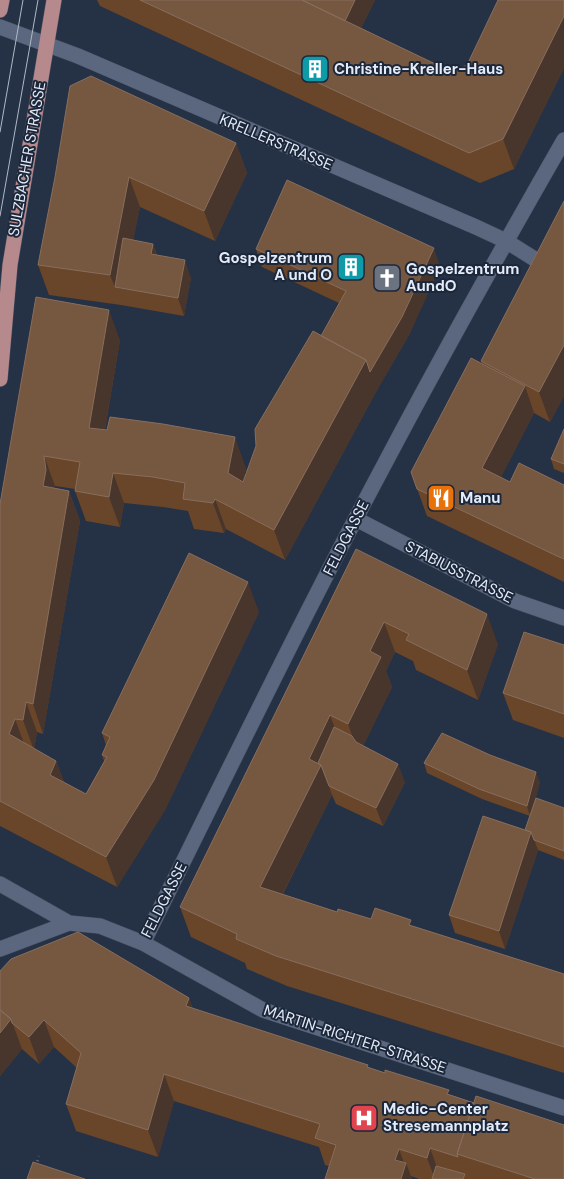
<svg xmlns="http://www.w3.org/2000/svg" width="564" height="1179" font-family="'DM Sans',sans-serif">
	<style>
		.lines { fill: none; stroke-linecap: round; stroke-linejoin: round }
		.minor-casing { stroke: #464f61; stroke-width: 16 }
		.major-casing { stroke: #464f61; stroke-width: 16 }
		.path { stroke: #646f81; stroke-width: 3; stroke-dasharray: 1 4; stroke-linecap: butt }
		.minor { stroke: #5a677e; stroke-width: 15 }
		.major { stroke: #b6898c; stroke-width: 15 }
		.tram { stroke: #b0b9c8; stroke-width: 1 }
		.wall { fill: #69452a }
		.shaded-wall { fill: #48352b }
		.building { fill: #765740; stroke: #886e5d }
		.labels { text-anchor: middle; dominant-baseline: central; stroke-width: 4; stroke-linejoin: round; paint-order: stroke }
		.poi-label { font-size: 15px; font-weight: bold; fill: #e4ecf9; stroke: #1c273a; text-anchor: start }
		.street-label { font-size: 15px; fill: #e4ecf9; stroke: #1c273a }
	</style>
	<rect width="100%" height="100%" fill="#253145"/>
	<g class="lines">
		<defs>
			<path id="minor" d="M 0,27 L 78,56 L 476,227 L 506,241 L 552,270
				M 356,519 L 515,601 L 564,618
				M 0,884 L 69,923
				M 143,943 C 222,784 299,624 383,467 C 441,357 502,248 564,140
				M 0,949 L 69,923 L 100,926 L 143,943 L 263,1010 L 564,1108"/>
			<path id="major" d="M 0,10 L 2,0
				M 0,379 L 10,265 L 54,0"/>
		</defs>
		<use href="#minor" class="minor-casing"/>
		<use href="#major" class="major-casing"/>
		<path class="path" d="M 36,1166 L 39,1156"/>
		<use href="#minor" class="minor"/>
		<use href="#major" class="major"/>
		<path class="tram" d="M 0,132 L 23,0
			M 0,216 L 38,0"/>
	</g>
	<path class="wall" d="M 97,0 L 375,0 L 361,28 L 452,72 L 467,65 L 564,0 L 564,68 L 514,169 L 480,183 L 100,6 Z
		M 236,143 L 247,173 L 215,241 L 140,207 L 133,240 L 153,244 L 157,255 L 191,278 L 184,316 L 121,305 L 49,295 L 38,265 L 55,177 Z
		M 564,201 L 564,396 L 550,422 L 534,413 L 501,477 L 510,482 L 564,485 L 564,582 L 427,516 L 411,472 L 482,364 L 481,361 Z
		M 256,249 L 440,266 L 409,335 L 377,390 L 285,560 L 226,529 L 224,533 L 194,529 L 188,511 L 163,507 L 124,503 L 120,527 L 86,521 L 75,491 L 75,489 L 55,486 L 55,488 L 69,491 L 80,521 L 43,734 L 37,732 L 34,749 L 56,761 L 64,782 L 86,794 L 104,761 L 102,755 L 106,745 L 102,733 L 259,612 L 165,810 L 117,887 L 0,826 L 0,504 L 120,340 L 105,430 L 246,468 L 243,482 L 339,303 L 262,267 Z
		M 564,429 L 564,473 L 554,469 L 551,459 Z
		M 356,549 L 498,644 L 478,700 L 416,670 L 413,661 L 395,652 L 386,671 L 392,687 L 363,746 L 405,782 L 383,826 L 336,804 L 332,795 L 283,894 L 337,912 L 371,919 L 413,926 L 564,974 L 564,1073 L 287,986 L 247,969 L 245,963 L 191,937 L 180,907 Z
		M 564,645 L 564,738 L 513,720 L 503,693 Z
		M 424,763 L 540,782 L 532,811 L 564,808 L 564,860 L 538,850 L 505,949 L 455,933 L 449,915 L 525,830 L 530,816 L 482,799 L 427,773 Z
		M 0,971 L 189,998 L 193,1009 L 450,1095 L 564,1179 L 419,1179 L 411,1176 L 412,1179 L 325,1179 L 329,1166 L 325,1165 L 319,1147 L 174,1101 L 158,1157 L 76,1131 L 66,1104 L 77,1068 L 54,1047 L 39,1064 L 22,1049 L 0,1076 Z"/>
	<path class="shaded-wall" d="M 355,0 L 375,0 L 351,48 L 342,25 Z
		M 564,16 L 564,68 L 514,169 L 503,139 Z
		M 236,143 L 247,173 L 215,241 L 204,211 Z
		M 129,177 L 140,207 L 124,289 L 115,287 L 110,275 Z
		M 153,244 L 159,262 L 151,254 Z
		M 434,248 L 440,266 L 409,335 L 377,390 L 285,560 L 274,530 L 366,360 Z
		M 185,260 L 191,278 L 184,316 L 178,298 Z
		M 109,310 L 120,340 L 100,458 L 89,428 Z
		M 564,345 L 564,396 L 550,422 L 539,392 Z
		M 525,386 L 534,413 L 492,495 L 482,468 Z
		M 235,437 L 246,468 L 239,503 L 228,473 Z
		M 44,456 L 55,486 L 57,500 L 43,486 Z
		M 113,473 L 124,503 L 120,527 L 109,497 Z
		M 69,491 L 80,521 L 43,734 L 33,704 Z
		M 215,499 L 226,529 L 224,533 L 213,503 Z
		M 248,582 L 259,612 L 165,810 L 117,887 L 106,857 Z
		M 487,614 L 498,644 L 478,700 L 467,670 Z
		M 384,622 L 395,652 L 386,671 L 392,687 L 359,754 L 348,724 L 370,651 Z
		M 26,702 L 37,732 L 34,750 L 23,720 Z
		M 330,715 L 341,745 L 326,778 L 332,795 L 271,917 L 260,887 L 309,759 Z
		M 15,719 L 26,749 L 9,734 Z
		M 56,761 L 67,791 L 50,775 Z
		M 398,764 L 405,782 L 383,826 L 376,808 Z
		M 536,772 L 540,782 L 530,816 L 527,806 Z
		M 531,832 L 538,850 L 505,949 L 499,931 Z
		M 189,998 L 199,1025 L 186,1006 Z
		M 11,1019 L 22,1049 L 0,1076 L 0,1033 Z
		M 44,1020 L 54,1047 L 39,1064 L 29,1037 Z
		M 164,1074 L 174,1101 L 158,1157 L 148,1130 Z
		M 430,1148 L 440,1176 L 435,1179 L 427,1158 Z
		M 399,1149 L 405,1166 L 406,1163 L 412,1179 L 401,1179 L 395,1160 Z"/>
	<path class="building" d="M 140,0 L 302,0 L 452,72 L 467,65 L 498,0 L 564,0 L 564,16 L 503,139 L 469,153 Z
		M 302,0 L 355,0 L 345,21 Z
		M 91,76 L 236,143 L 204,211 L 129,177 L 110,275 L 38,265 L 55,177 L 70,86 Z
		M 287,180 L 434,248 L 402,317 L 370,372 L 366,360 L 321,336 L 346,291 L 256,249 Z
		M 564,201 L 564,345 L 539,392 L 481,361 Z
		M 123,238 L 153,244 L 151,254 L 185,260 L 178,298 L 115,287 Z
		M 36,297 L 109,310 L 89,428 L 107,430 L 110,417 L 163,424 L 235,437 L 228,473 L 243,482 L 256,446 L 255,429 L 313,331 L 366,360 L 274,530 L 215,499 L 213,503 L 183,499 L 185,483 L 153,477 L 113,473 L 109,497 L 75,491 L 80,462 L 44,456 L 46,470 L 43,486 L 69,491 L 33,704 L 26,702 L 23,720 L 15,719 L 9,734 L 56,761 L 50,775 L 86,794 L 107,757 L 102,755 L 110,737 L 102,733 L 189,553 L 248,582 L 154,780 L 106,857 L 0,801 L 0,504 Z
		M 471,358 L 525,386 L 482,468 L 510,482 L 519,463 L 564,485 L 564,559 L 557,556 L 417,489 L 411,472 Z
		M 564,429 L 564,464 L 551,459 Z
		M 356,549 L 487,614 L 467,670 L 406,640 L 409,634 L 384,622 L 370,651 L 381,657 L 348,724 L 330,715 L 309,759 L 321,765 L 260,887 L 337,912 L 338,909 L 371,919 L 375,908 L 411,920 L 409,925 L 564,974 L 564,1047 L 276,956 L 236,939 L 237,934 L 180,907 Z
		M 524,632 L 564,645 L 564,714 L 503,693 Z
		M 334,727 L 352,736 L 356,742 L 398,764 L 376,808 L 329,786 L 321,765 L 318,763 Z
		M 442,733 L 490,755 L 536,772 L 527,806 L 479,789 L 424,763 Z
		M 536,798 L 564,808 L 564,851 L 534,840 L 531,832 L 525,830 Z
		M 483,816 L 531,832 L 499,931 L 449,915 Z
		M 78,932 L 189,998 L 186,1006 L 368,1065 L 367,1067 L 385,1073 L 385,1070 L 449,1090 L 447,1094 L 474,1103 L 457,1154 L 458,1157 L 430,1148 L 427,1158 L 399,1149 L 395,1160 L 406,1163 L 401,1179 L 325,1179 L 336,1145 L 315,1138 L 320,1124 L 164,1074 L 148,1130 L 66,1104 L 81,1053 L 44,1020 L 29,1037 L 12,1023 L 11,1019 L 0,1010 L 0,971 L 11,959 Z
		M 0,1010 L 11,1019 L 0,1033 Z
		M 476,1096 L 564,1125 L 564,1179 L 535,1179 L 457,1154 Z
		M 33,1162 L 85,1179 L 27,1179 Z
		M 436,1166 L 465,1174 L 463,1179 L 432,1179 Z"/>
	<defs>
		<symbol id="building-square" viewBox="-11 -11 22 22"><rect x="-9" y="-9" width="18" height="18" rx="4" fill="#0f9aa8" stroke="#1c273a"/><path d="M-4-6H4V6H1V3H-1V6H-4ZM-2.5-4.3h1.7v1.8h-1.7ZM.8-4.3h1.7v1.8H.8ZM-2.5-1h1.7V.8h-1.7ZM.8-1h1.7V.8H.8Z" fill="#fff"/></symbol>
		<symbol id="church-square" viewBox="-11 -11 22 22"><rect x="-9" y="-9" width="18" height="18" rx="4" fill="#6b7280" stroke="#1c273a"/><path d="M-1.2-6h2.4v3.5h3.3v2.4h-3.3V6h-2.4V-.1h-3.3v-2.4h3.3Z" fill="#fff"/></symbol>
		<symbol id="restaurant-square" viewBox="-11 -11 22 22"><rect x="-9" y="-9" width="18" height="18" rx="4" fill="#e8710a" stroke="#1c273a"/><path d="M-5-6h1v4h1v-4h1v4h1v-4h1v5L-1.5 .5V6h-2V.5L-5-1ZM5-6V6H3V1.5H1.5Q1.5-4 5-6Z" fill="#fff"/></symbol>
		<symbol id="hospital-square" viewBox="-11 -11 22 22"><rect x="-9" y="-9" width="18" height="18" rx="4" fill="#e0444e" stroke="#1c273a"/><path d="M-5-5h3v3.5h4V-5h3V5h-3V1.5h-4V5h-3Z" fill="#fff"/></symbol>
	</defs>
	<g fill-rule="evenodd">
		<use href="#building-square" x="299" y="53" width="32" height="32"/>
		<use href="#building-square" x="335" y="251" width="32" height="32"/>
		<use href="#church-square" x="371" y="262" width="32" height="32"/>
		<use href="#restaurant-square" x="425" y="482" width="32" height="32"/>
		<use href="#hospital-square" x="348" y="1102" width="32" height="32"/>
	</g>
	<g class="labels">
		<g class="poi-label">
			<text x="334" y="69">Christine-Kreller-Haus</text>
			<text x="332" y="258" text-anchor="end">Gospelzentrum<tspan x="332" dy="17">A und O</tspan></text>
			<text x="406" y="269">Gospelzentrum<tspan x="406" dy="17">AundO</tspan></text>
			<text x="460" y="498">Manu</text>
			<text x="383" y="1109">Medic-Center<tspan x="383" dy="17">Stresemannplatz</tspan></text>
		</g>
		<g class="street-label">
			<text transform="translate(276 142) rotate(23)">KRELLERSTRASSE</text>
			<text transform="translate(27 159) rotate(-80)">SULZBACHER STRASSE</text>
			<text transform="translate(346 538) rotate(-63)">FELDGASSE</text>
			<text transform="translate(459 572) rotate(27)">STABIUSSTRASSE</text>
			<text transform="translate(164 900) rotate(-63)">FELDGASSE</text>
			<text transform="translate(355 1039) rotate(18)">MARTIN-RICHTER-STRASSE</text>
		</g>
	</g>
</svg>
